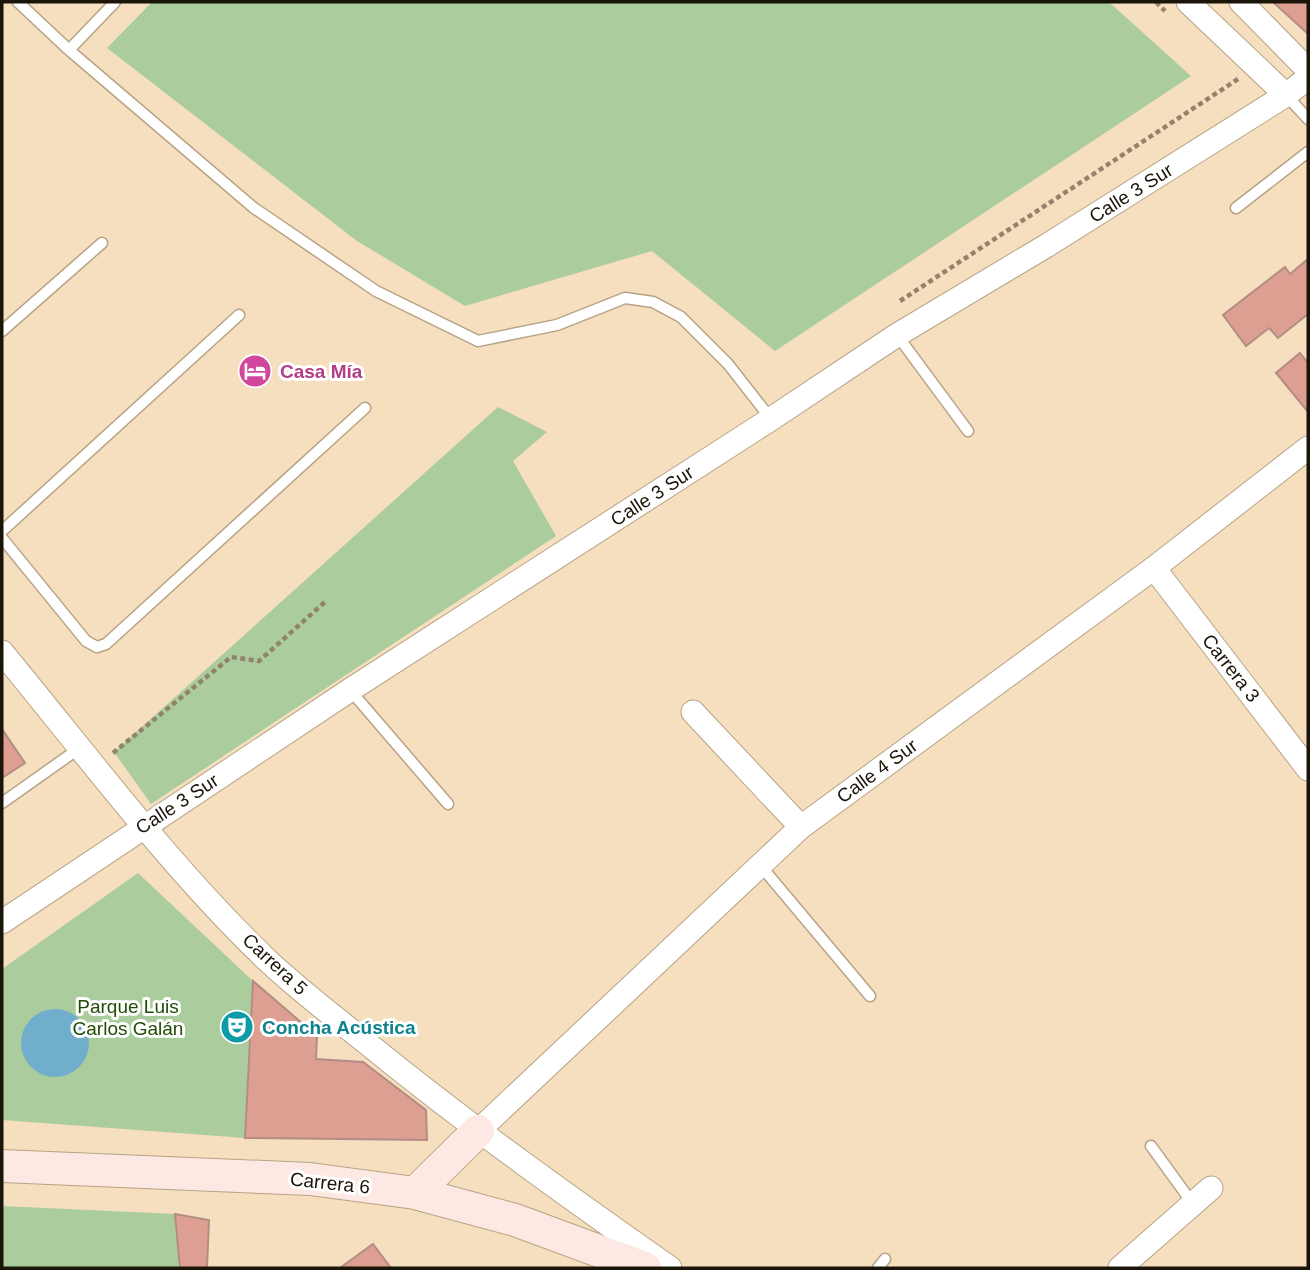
<svg xmlns="http://www.w3.org/2000/svg" width="1310" height="1270" font-family="Helvetica,sans-serif">
	<style>
		.green { fill: #abcd9d }
		.water { fill: #70aecc }
		.building { fill: #dd9f91; stroke: #b38d85; stroke-width: 2 }
		.lines { fill: none; stroke-linecap: round; stroke-linejoin: round }
		.service-casing { stroke: #b7a384; stroke-width: 13 }
		.minor-casing { stroke: #b7a384; stroke-width: 25 }
		.secondary-casing { stroke: #b7a384; stroke-width: 34 }
		.path { stroke: #92836c; stroke-width: 4.5; stroke-dasharray: 5 3.5; stroke-linecap: butt }
		.service { stroke: #fff; stroke-width: 10 }
		.minor { stroke: #fff; stroke-width: 23 }
		.secondary { stroke: #fee8e3; stroke-width: 32 }
		.labels { text-anchor: middle; dominant-baseline: central; stroke-width: 6; stroke-linejoin: round; paint-order: stroke }
		.street-label { font-size: 19px; fill: #1b1408; stroke: #fff }
		.hotel-label { font-size: 19px; font-weight: bold; fill: #b23c85; stroke: #fff; text-anchor: start }
		.park-label { font-size: 19px; fill: #214c04; stroke: #fff }
		.culture-label { font-size: 19px; font-weight: bold; fill: #0d838f; stroke: #fff; text-anchor: start }
	</style>
	<rect width="100%" height="100%" fill="#f5dfbf"/>
	<path class="green" d="M 152,2 L 1109,2 L 1191,76 L 775,351 L 652,251 L 465,306 L 357,241 L 107,48 Z
		M 498,407 L 547,432 L 513,461 L 556,536 L 151,804 L 114,752 Z
		M 138,873 L 253,981 L 245,1138 L 2,1120 L 2,969 Z
		M 2,1206 L 175,1214 L 180,1268 L 2,1268 Z"/>
	<path class="water" d="M21 1043a34 34 0 1 1 68 0a34 34 0 1 1-68 0Z"/>
	<path class="building" d="M 1273,2 L 1308,2 L 1308,34 Z
		M 1308,259 L 1308,314 L 1278,338 L 1269,328 L 1246,346 L 1223,315 L 1285,267 L 1290,274 Z
		M 1300,353 L 1308,363 L 1308,412 L 1276,373 Z
		M 2,729 L 25,763 L 2,778 Z
		M 253,981 L 317,1036 L 316,1059 L 363,1062 L 426,1110 L 427,1140 L 245,1138 Z
		M 175,1214 L 209,1220 L 207,1268 L 180,1268 Z
		M 373,1244 L 391,1268 L 340,1268 Z"/>
	<g class="lines">
		<defs>
			<path id="service" d="M 18,2 L 69,50 L 254,208 L 376,291 L 478,341 L 557,325 L 625,298 L 653,302 L 681,317 L 728,364 L 771,419
				M 69,50 L 115,2
				M 1286,95 L 1308,119
				M 1236,208 L 1308,152
				M 2,331 L 102,243
				M 897,335 L 968,431
				M 2,531 L 239,315
				M 2,538 L 86,641 L 97,647 L 106,644 L 365,408
				M 350,690 L 448,804
				M 2,803 L 81,747
				M 760,865 L 870,996
				M 1151,1146 L 1193,1204
				M 878,1268 L 885,1259"/>
			<path id="minor" d="M 1188,2 L 1286,95
				M 1241,2 L 1308,70
				M 1154,568 L 1308,769
				M 2,652 C 88,756 169,866 267,960 C 300,991 337,1019 373,1048 C 469,1126 569,1197 670,1268
				M 693,712 L 801,827
				M 2,922 L 350,690 L 771,419 L 897,335 L 1046,246 L 1286,95 L 1308,78
				M 478,1131 L 801,827 L 1154,568 L 1308,448
				M 1120,1268 L 1211,1188"/>
			<path id="secondary" d="M 2,1166 L 310,1179 L 415,1193 L 515,1220 L 645,1268
				M 415,1193 L 478,1131"/>
		</defs>
		<use href="#service" class="service-casing"/>
		<use href="#minor" class="minor-casing"/>
		<use href="#secondary" class="secondary-casing"/>
		<path class="path" d="M 1156,2 L 1165,11
			M 900,301 L 1238,79
			M 113,753 L 231,657 L 259,661 L 326,601"/>
		<use href="#service" class="service"/>
		<use href="#minor" class="minor"/>
		<use href="#secondary" class="secondary"/>
	</g>
	<defs>
		<symbol id="hotel-disc" viewBox="-11 -11 22 22"><circle r="9.5" fill="#d1479c" stroke="#fff"/><path d="M-6-4.5h1.5V1H6V5H4.5V3h-9V5H-6ZM-4 0a1.8 1.8 0 1 1 3.6 0ZM.5 0V-2.5h3Q6-2.5 6 0Z" fill="#fff"/></symbol>
		<symbol id="theatre-disc" viewBox="-11 -11 22 22"><circle r="9.5" fill="#0f9aa8" stroke="#fff"/><path d="M-5-5.5Q0-4 5-5.5V0Q5 5 0 6Q-5 5-5 0ZM-3.3-2.5H-1v1.5H-3.3ZM1-2.5H3.3v1.5H1ZM-2.8 1Q0 5.5 2.8 1Z" fill="#fff"/></symbol>
	</defs>
	<g fill-rule="evenodd">
		<use href="#hotel-disc" x="236" y="352" width="38" height="38"/>
		<use href="#theatre-disc" x="218" y="1008" width="38" height="38"/>
	</g>
	<g class="labels">
		<g class="street-label">
			<text transform="translate(1131 193) rotate(-32)">Calle 3 Sur</text>
			<text transform="translate(652 496) rotate(-33)">Calle 3 Sur</text>
			<text transform="translate(1231 668) rotate(52)">Carrera 3</text>
			<text transform="translate(877 771) rotate(-36)">Calle 4 Sur</text>
			<text transform="translate(177 804) rotate(-33)">Calle 3 Sur</text>
			<text transform="translate(275 964) rotate(43)">Carrera 5</text>
			<text transform="translate(330 1183) rotate(6)">Carrera 6</text>
		</g>
		<g class="hotel-label">
			<text x="280" y="371">Casa Mía</text>
		</g>
		<g class="park-label">
			<text x="128" y="1006">Parque Luis<tspan x="128" dy="22">Carlos Galán</tspan></text>
		</g>
		<g class="culture-label">
			<text x="262" y="1027">Concha Acústica</text>
		</g>
	</g>
	<rect width="1310" height="1270" fill="none" stroke="#1b1408" stroke-width="7"/>
</svg>
